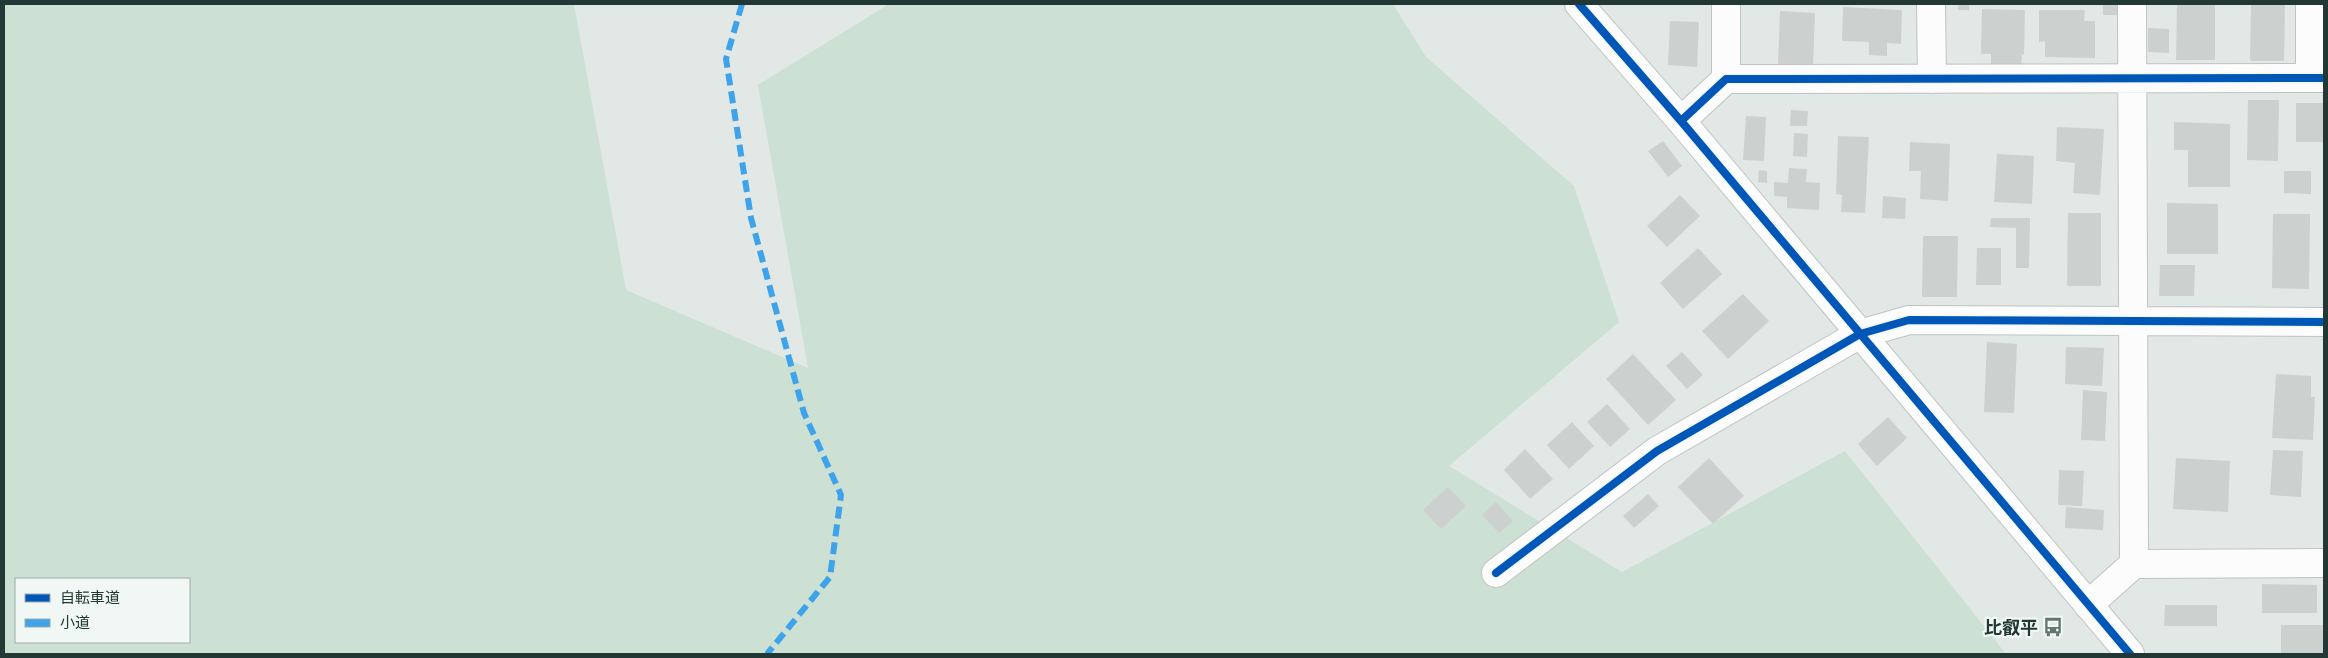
<svg xmlns="http://www.w3.org/2000/svg" width="2328" height="658" font-family="'Asap Condensed','Noto Sans JP',sans-serif">
	<style>
		.green { fill: #cce0d3; fill-rule: evenodd }
		.building { fill: #ccd1cf }
		.lines { fill: none; stroke-linecap: round; stroke-linejoin: round }
		.street-casing { stroke: #bfc4c2; stroke-width: 30 }
		.secondary-casing { stroke: #bec5c2; stroke-width: 30 }
		.street { stroke: #fbfcfb; stroke-width: 28 }
		.secondary { stroke: #fbfcfb; stroke-width: 28 }
		.quiet { stroke: #3ea3eb; stroke-width: 6; stroke-dasharray: 12 6; stroke-linecap: butt }
		.cycleway-casing { stroke: #f0f7f4; stroke-width: 11 }
		.cycleway { stroke: #0057b8; stroke-width: 8 }
		.labels { text-anchor: middle; dominant-baseline: central; stroke-width: 4.5; stroke-linejoin: round; paint-order: stroke }
		.poi-label { font-size: 18px; font-weight: bold; fill: #223834; stroke: #f0f7f4; text-anchor: end }
	</style>
	<rect width="100%" height="100%" fill="#e2e8e5"/>
	<path class="green" d="M 4,4 L 574,4 L 626,290 L 808,368 L 758,85 L 889,4 L 1393,4 L 1426,57 L 1574,186 L 1619,322 L 1449,466 L 1622,572 L 1845,451 L 2006,654 L 4,654 ZM 16,579 L 189,579 L 189,642 L 16,642 Z"/>
	<path class="building" d="M 1958,4 L 1969,4 L 1969,10 L 1958,10 Z
		M 2103,4 L 2117,4 L 2117,15 L 2103,15 Z
		M 2177,4 L 2215,4 L 2215,60 L 2176,60 Z
		M 2251,4 L 2285,4 L 2284,61 L 2250,61 Z
		M 1843,7 L 1902,10 L 1901,44 L 1887,43 L 1887,56 L 1869,55 L 1869,42 L 1842,41 Z
		M 1982,9 L 2025,10 L 2024,55 L 2022,54 L 2021,72 L 1991,72 L 1991,54 L 1981,54 Z
		M 2039,10 L 2085,10 L 2084,21 L 2095,21 L 2095,58 L 2045,57 L 2045,41 L 2039,42 Z
		M 1780,11 L 1815,13 L 1813,66 L 1778,64 Z
		M 1670,21 L 1699,22 L 1697,67 L 1668,65 Z
		M 2148,28 L 2169,29 L 2169,53 L 2148,52 Z
		M 2248,100 L 2279,100 L 2278,161 L 2247,160 Z
		M 2296,103 L 2324,103 L 2324,142 L 2296,142 Z
		M 1791,110 L 1808,111 L 1807,126 L 1790,126 Z
		M 1746,116 L 1766,117 L 1764,161 L 1743,160 Z
		M 2174,122 L 2230,124 L 2230,187 L 2188,187 L 2188,150 L 2174,150 Z
		M 2057,127 L 2104,129 L 2100,195 L 2073,193 L 2075,163 L 2056,161 Z
		M 1794,133 L 1808,134 L 1807,157 L 1793,156 Z
		M 1838,136 L 1869,137 L 1865,213 L 1841,212 L 1842,195 L 1836,194 Z
		M 1663,141 L 1682,166 L 1668,177 L 1648,151 Z
		M 1910,142 L 1950,144 L 1948,201 L 1920,199 L 1921,171 L 1909,171 Z
		M 1997,154 L 2034,156 L 2032,204 L 1994,202 Z
		M 1789,168 L 1807,169 L 1806,182 L 1820,183 L 1819,210 L 1787,208 L 1787,197 L 1774,196 L 1774,182 L 1788,183 Z
		M 1759,170 L 1767,171 L 1767,183 L 1758,182 Z
		M 2284,171 L 2311,171 L 2311,194 L 2284,193 Z
		M 1680,195 L 1700,216 L 1667,247 L 1647,226 Z
		M 1883,196 L 1906,198 L 1905,219 L 1882,218 Z
		M 2167,203 L 2218,204 L 2218,254 L 2167,254 Z
		M 2068,213 L 2101,213 L 2101,286 L 2067,286 Z
		M 2273,214 L 2310,214 L 2309,289 L 2272,288 Z
		M 1991,218 L 2030,218 L 2029,268 L 2016,268 L 2016,228 L 1990,227 Z
		M 1923,236 L 1958,236 L 1957,297 L 1922,297 Z
		M 1698,248 L 1722,274 L 1683,309 L 1660,283 Z
		M 1977,248 L 2001,248 L 2001,285 L 1976,285 Z
		M 2160,265 L 2195,265 L 2194,296 L 2159,296 Z
		M 1743,294 L 1769,321 L 1728,359 L 1702,331 Z
		M 1987,342 L 2017,344 L 2014,413 L 1984,412 Z
		M 2066,347 L 2104,348 L 2102,386 L 2065,384 Z
		M 1682,352 L 1703,375 L 1687,389 L 1666,366 Z
		M 1633,354 L 1676,400 L 1648,425 L 1606,379 Z
		M 2276,374 L 2311,376 L 2311,397 L 2315,397 L 2313,440 L 2272,438 Z
		M 2083,390 L 2107,392 L 2105,441 L 2081,440 Z
		M 1607,404 L 1630,429 L 1610,447 L 1587,422 Z
		M 1888,417 L 1907,438 L 1877,466 L 1858,444 Z
		M 1572,422 L 1594,446 L 1569,469 L 1547,445 Z
		M 1525,449 L 1553,479 L 1530,499 L 1504,470 Z
		M 2273,450 L 2303,451 L 2301,497 L 2270,495 Z
		M 1709,458 L 1744,496 L 1713,524 L 1678,487 Z
		M 2176,458 L 2230,461 L 2228,512 L 2173,509 Z
		M 2059,470 L 2084,471 L 2082,506 L 2058,505 Z
		M 1448,487 L 1466,506 L 1441,529 L 1423,510 Z
		M 1648,494 L 1659,506 L 1634,528 L 1623,516 Z
		M 1496,502 L 1513,521 L 1499,533 L 1482,515 Z
		M 2066,507 L 2104,510 L 2103,530 L 2065,528 Z
		M 2262,584 L 2317,585 L 2317,613 L 2262,613 Z
		M 2165,605 L 2217,605 L 2217,626 L 2164,626 Z
		M 2281,625 L 2324,625 L 2324,654 L 2281,654 Z"/>
	<g class="lines">
		<defs>
			<path id="street" d="M 1931,4 L 1932,79
				M 2132,4 L 2134,564
				M 2310,4 L 2310,78
				M 1726,79 L 1726,4
				M 1681,121 L 1726,79 L 2324,78
				M 1496,573 L 1657,451 L 1860,334 L 1909,320 L 2324,322
				M 2088,605 L 2134,564 L 2324,563"/>
			<path id="secondary" d="M 1579,4 L 1681,121 L 2130,654"/>
		</defs>
		<use href="#street" class="street-casing"/>
		<use href="#secondary" class="secondary-casing"/>
		<use href="#street" class="street"/>
		<use href="#secondary" class="secondary"/>
		<path class="quiet" d="M 742,4 L 726,59 L 751,218 L 804,413 L 841,495 L 830,577 L 767,654"/>
		<defs>
			<path id="cycleway" d="M 1579,4 L 1681,121 L 2130,654
				M 1681,121 L 1726,79 L 2324,78
				M 1496,573 L 1657,451 L 1860,334 L 1909,320 L 2324,322"/>
		</defs>
		<use href="#cycleway" class="cycleway-casing"/>
		<use href="#cycleway" class="cycleway"/>
	</g>
	<defs>
		<symbol id="bus-bare" viewBox="-9 -9 18 18"><path d="M-5-6H5V4H4V6H2V4H-2V6H-4V4H-5ZM-3.5-4V0h7V-4ZM-3.5 1.2v1.5H-2V1.2ZM2 1.2v1.5H3.5V1.2Z" fill="#657672" stroke="#f0f7f4" stroke-width="2.5" paint-order="stroke"/></symbol>
	</defs>
	<g fill-rule="evenodd">
		<use href="#bus-bare" x="2039" y="613" width="28" height="28"/>
	</g>
	<g class="labels">
		<g class="poi-label">
			<text x="2038" y="627">比叡平</text>
		</g>
	</g>
	<rect width="2328" height="658" fill="none" stroke="#223834" stroke-width="10"/>
	<rect x="15" y="578" width="175" height="65" fill="#f0f7f4" stroke="#9eaba7"/>
	<rect x="25" y="594" width="25" height="8" fill="#0057b8" stroke="#9eaba7"/>
	<text x="60" y="603" font-size="15" fill="#223834">自転車道</text>
	<rect x="25" y="619" width="25" height="8" fill="#3ea3eb" stroke="#9eaba7"/>
	<text x="60" y="628" font-size="15" fill="#223834">小道</text>
</svg>
